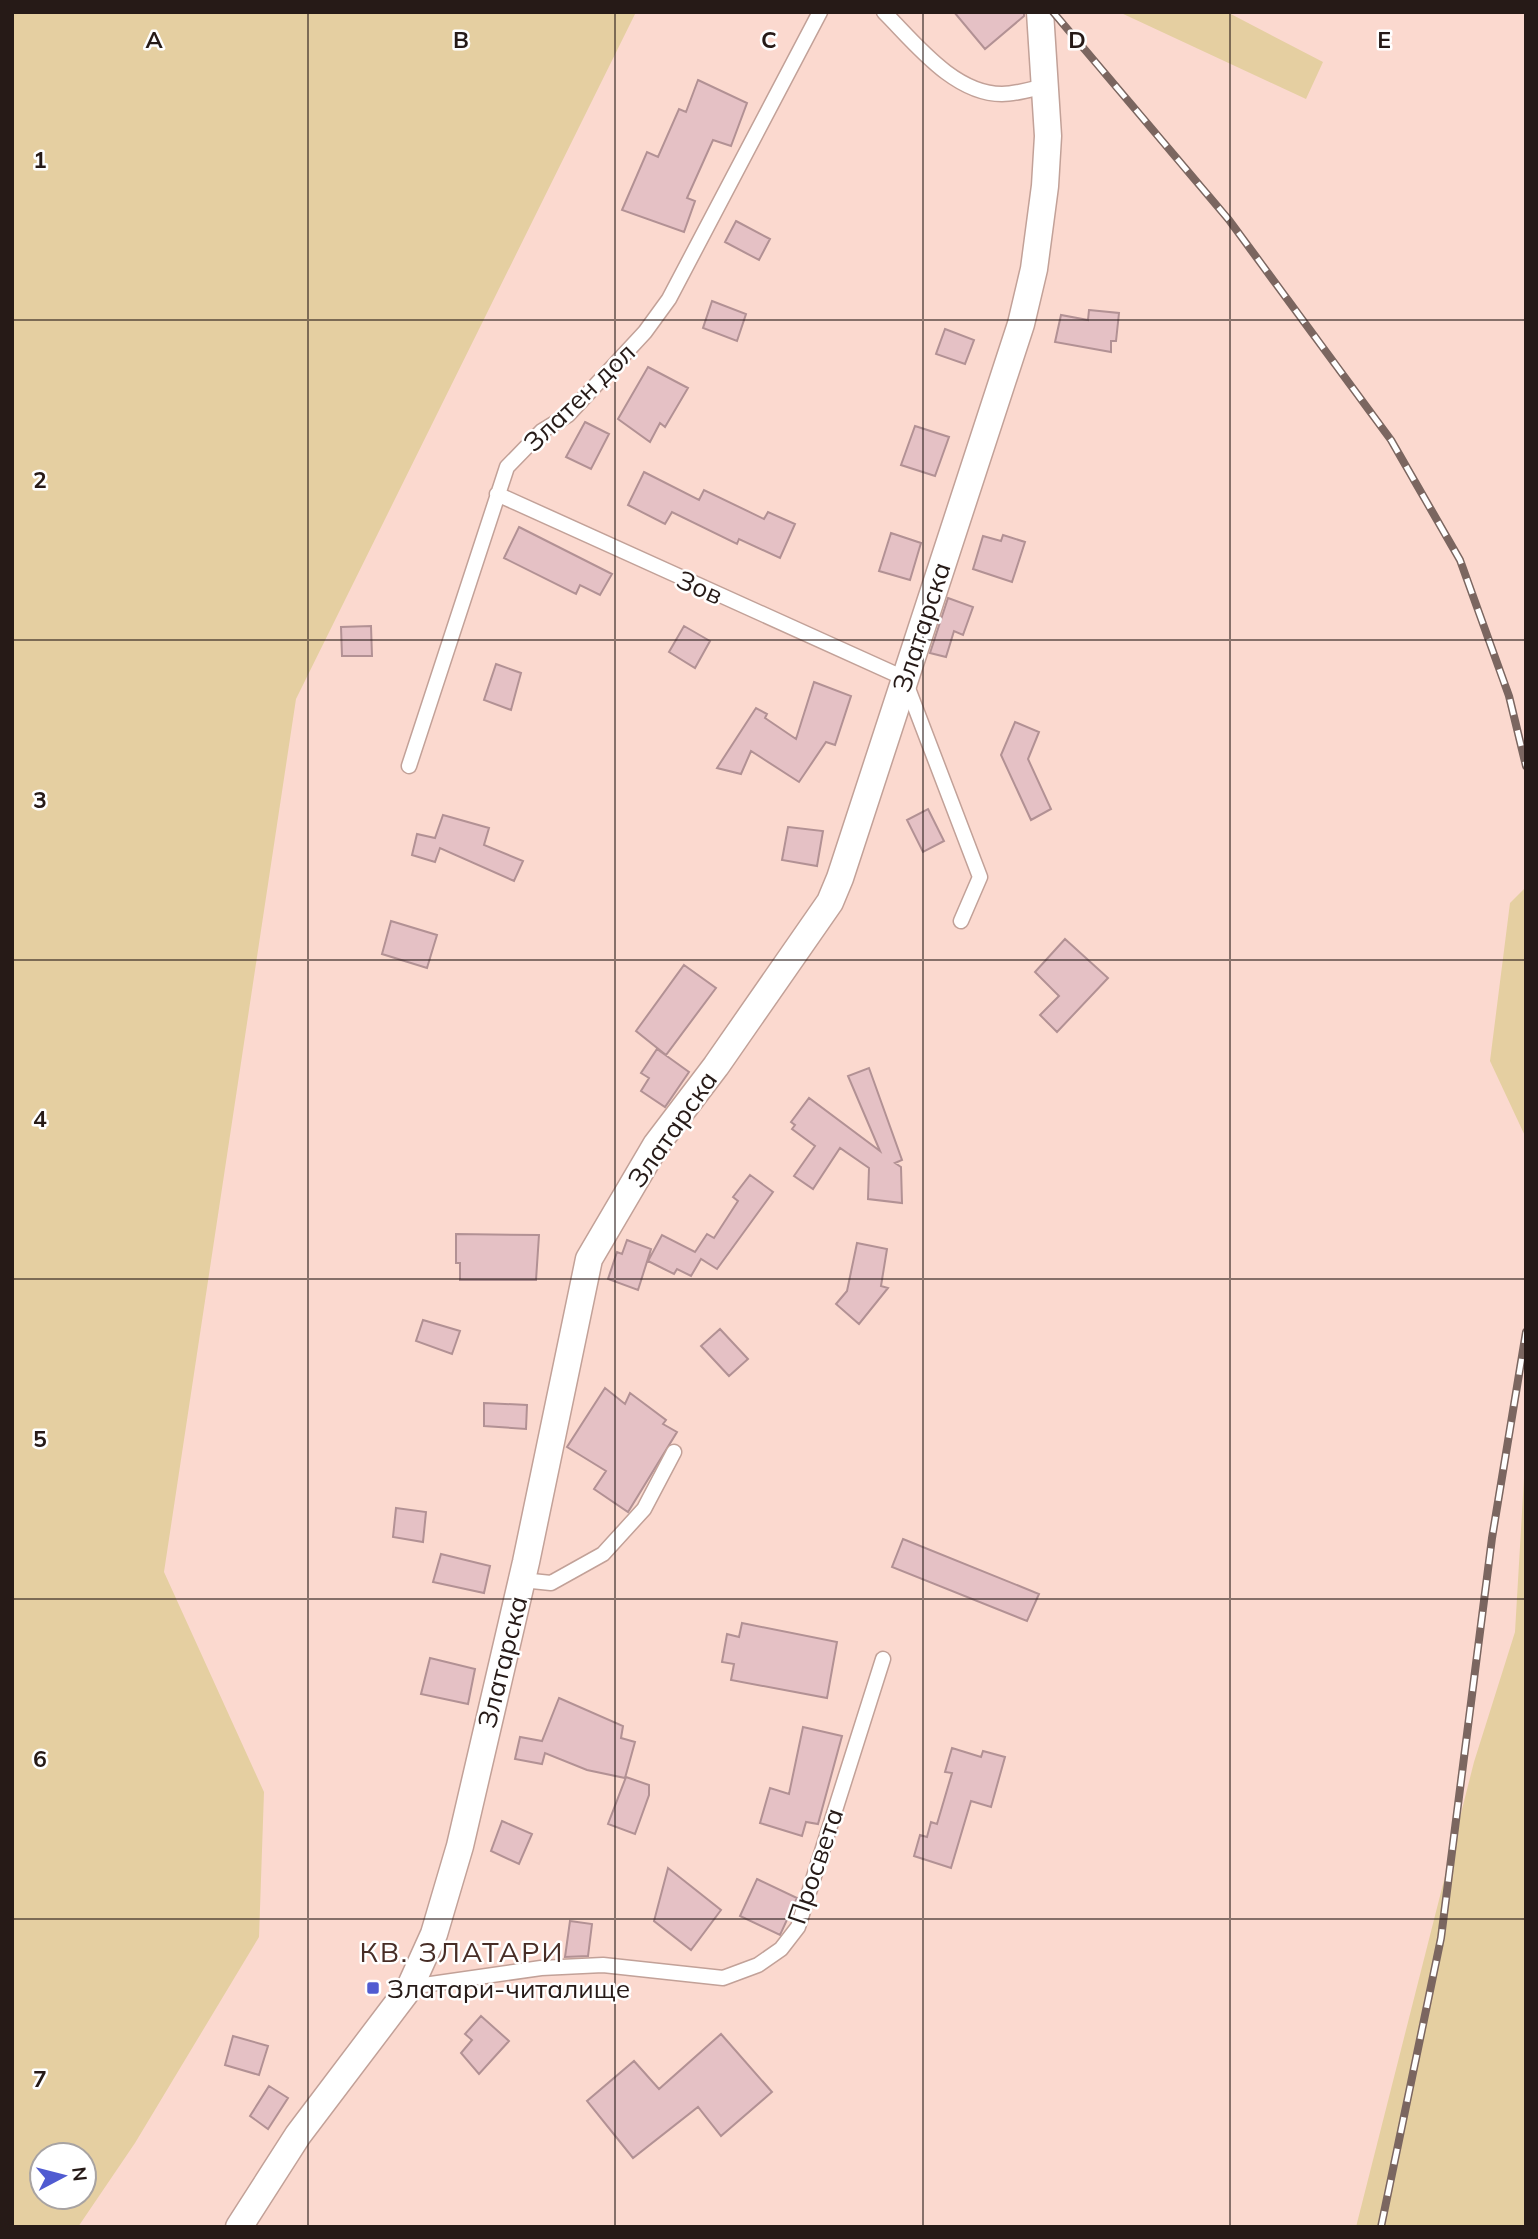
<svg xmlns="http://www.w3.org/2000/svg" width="1538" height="2239" font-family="Mulish,sans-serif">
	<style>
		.green { fill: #e5cfa1; fill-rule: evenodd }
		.building { fill: #e5c1c5; stroke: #b29194; stroke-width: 2 }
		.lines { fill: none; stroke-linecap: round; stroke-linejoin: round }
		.service-casing { stroke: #c2a198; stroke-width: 17 }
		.minor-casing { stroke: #c2a198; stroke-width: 29 }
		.service { stroke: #fff; stroke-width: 14 }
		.minor { stroke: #fff; stroke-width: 26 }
		.rail-casing { stroke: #7b6660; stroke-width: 8 }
		.rail { stroke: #fff; stroke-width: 5; stroke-dasharray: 16; stroke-linecap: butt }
		.grid { fill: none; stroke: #261a17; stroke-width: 2; stroke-opacity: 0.55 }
		.poi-dot { fill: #505bd1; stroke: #fff; stroke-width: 2.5 }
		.labels { text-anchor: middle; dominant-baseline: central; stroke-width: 5; stroke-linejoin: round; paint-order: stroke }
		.street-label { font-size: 26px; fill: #261a17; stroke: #fff }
		.poi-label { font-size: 26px; fill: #261a17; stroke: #fff; text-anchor: start }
		.neighbourhood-label { font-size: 28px; letter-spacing: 2px; fill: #472d26; stroke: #fff }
		.grid-label { font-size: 23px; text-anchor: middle; font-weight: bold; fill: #261a17; stroke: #fff; stroke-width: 5; stroke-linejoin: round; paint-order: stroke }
	</style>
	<rect width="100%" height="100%" fill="#fbd9cf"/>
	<path class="green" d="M 12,12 L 636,12 L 296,699 L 164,1572 L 264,1792 L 259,1937 L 135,2143 L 78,2227 L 12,2227 ZM 42,2155 L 84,2155 L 84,2197 L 42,2197 Z
		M 1119,12 L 1227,12 L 1323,62 L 1306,99 Z
		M 1526,887 L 1526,1138 L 1490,1061 L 1510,903 Z
		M 1526,1444 L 1526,2227 L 1356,2227 L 1474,1762 L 1515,1632 Z"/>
	<path class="building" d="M 954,12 L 1024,12 L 1024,16 L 985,49 Z
		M 698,80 L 747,103 L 731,146 L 713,140 L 687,198 L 695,201 L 684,232 L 622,210 L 647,152 L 658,157 L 679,109 L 686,112 Z
		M 736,221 L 770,239 L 759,260 L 725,242 Z
		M 712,301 L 746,314 L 737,341 L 703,328 Z
		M 1089,310 L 1119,313 L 1116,341 L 1111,341 L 1111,352 L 1055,342 L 1061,315 L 1088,320 Z
		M 945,329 L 974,340 L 965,364 L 936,354 Z
		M 648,367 L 688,388 L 665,427 L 660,423 L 650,442 L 618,419 Z
		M 585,422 L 609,434 L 591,469 L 566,457 Z
		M 915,426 L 949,437 L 935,476 L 901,465 Z
		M 644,472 L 699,500 L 704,490 L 764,519 L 768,512 L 795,524 L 780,558 L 739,539 L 737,544 L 672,512 L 665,524 L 628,505 Z
		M 519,527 L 612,574 L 600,595 L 580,585 L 576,594 L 504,558 Z
		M 891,533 L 921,543 L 910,580 L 879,571 Z
		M 1003,535 L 1025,542 L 1012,582 L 973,569 L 983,536 L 1001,541 Z
		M 948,598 L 973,607 L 963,635 L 954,631 L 946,657 L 930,653 Z
		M 371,626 L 372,656 L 342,656 L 341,627 Z
		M 684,626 L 710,641 L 695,668 L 669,652 Z
		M 496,664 L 521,673 L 511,710 L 484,700 Z
		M 814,682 L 851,696 L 835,745 L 826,742 L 799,782 L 751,751 L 741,774 L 717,768 L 756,708 L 767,714 L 765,718 L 796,739 Z
		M 1015,722 L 1039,732 L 1028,759 L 1051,809 L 1031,820 L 1001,755 Z
		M 928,809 L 944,841 L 923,852 L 907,820 Z
		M 443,815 L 489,828 L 484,845 L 523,861 L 514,881 L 440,848 L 435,862 L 412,855 L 417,834 L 435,838 Z
		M 788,827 L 823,831 L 817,866 L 782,860 Z
		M 391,921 L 437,935 L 427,968 L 382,954 Z
		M 1065,939 L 1108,978 L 1057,1032 L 1040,1015 L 1059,996 L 1035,972 Z
		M 684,965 L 716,988 L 666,1055 L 636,1031 Z
		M 657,1049 L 689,1072 L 665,1107 L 641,1091 L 649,1078 L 641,1073 Z
		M 869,1068 L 902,1160 L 895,1163 L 901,1167 L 902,1203 L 868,1199 L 869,1168 L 840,1148 L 813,1189 L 794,1176 L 815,1146 L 792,1129 L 795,1125 L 791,1122 L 809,1098 L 880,1151 L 848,1076 Z
		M 750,1175 L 773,1192 L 717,1269 L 701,1259 L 691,1276 L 677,1269 L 674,1274 L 648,1261 L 662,1235 L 695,1252 L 707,1234 L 714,1238 L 738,1201 L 733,1197 Z
		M 456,1234 L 539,1235 L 536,1280 L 460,1280 L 460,1263 L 456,1263 Z
		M 627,1240 L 651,1249 L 638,1290 L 608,1279 L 617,1252 L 622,1254 Z
		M 857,1243 L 887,1249 L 881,1286 L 888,1288 L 859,1324 L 836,1304 L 847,1291 Z
		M 423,1320 L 460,1331 L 452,1354 L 416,1341 Z
		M 720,1329 L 748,1359 L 729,1376 L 701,1346 Z
		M 605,1388 L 625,1404 L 630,1393 L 666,1420 L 663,1424 L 677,1432 L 628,1512 L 594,1489 L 606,1471 L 567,1447 Z
		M 484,1403 L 527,1405 L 526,1429 L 484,1426 Z
		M 396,1508 L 426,1512 L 423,1542 L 393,1537 Z
		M 903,1539 L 1039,1594 L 1027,1621 L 892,1567 Z
		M 441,1554 L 490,1566 L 484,1593 L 433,1582 Z
		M 742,1623 L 837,1642 L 827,1698 L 731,1680 L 734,1664 L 722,1662 L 727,1634 L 739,1637 Z
		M 430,1658 L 475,1669 L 468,1704 L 421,1694 Z
		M 559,1698 L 623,1726 L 621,1738 L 635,1742 L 625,1778 L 587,1770 L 545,1753 L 542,1764 L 515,1759 L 520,1737 L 542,1741 Z
		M 803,1727 L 842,1736 L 818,1824 L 806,1822 L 802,1836 L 760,1823 L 770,1788 L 789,1794 Z
		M 952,1748 L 981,1757 L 983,1751 L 1005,1757 L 991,1807 L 971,1801 L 951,1868 L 914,1856 L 920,1835 L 927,1837 L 931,1822 L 937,1824 L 952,1773 L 945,1772 Z
		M 626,1777 L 649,1785 L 649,1795 L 635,1834 L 608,1824 Z
		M 502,1821 L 532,1834 L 519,1864 L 491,1851 Z
		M 668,1868 L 721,1910 L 691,1950 L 654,1921 Z
		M 757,1879 L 797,1898 L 780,1935 L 740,1916 Z
		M 570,1921 L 592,1924 L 588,1956 L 565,1957 Z
		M 481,2016 L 509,2041 L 479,2074 L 461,2053 L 472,2040 L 465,2034 Z
		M 721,2034 L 772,2092 L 721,2136 L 698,2107 L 633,2158 L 587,2101 L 634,2061 L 659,2089 Z
		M 233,2036 L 268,2046 L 259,2075 L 225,2065 Z
		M 269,2086 L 288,2098 L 268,2129 L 250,2116 Z"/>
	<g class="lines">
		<defs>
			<path id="service" d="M 884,12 C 915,43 954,94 1002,94 C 1016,94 1032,89 1045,86
				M 497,494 L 904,678 L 980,877 L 961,921
				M 409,766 L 507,467 L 542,431 L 568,415 L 645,332 L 669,299 L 820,12
				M 522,1580 L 551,1583 L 603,1554 L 644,1509 L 674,1452
				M 410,1987 L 541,1968 L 603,1965 L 723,1978 L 758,1965 L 781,1949 L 798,1927 L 883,1659"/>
			<path id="minor" d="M 239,2227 L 298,2135 L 410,1987 L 434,1934 L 460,1846 L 526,1562 L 589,1259 L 656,1145 L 716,1066 L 830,902 L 840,878 L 1021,324 L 1034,269 L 1045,186 L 1048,136 L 1040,12"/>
		</defs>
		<use href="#service" class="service-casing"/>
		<use href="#minor" class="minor-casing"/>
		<use href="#service" class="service"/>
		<use href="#minor" class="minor"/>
		<defs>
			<path id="rail" d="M 1053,12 L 1229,220 L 1391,440 L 1460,560 L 1509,696 L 1526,766
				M 1381,2227 L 1441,1938 L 1492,1538 L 1526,1332"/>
		</defs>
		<use href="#rail" class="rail-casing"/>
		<use href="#rail" class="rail"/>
	</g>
	<path class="grid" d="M 308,12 L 308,2227M 615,12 L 615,2227M 923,12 L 923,2227M 1230,12 L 1230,2227M 12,320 L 1526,320M 12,640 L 1526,640M 12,960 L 1526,960M 12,1279 L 1526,1279M 12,1599 L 1526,1599M 12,1919 L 1526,1919"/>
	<rect class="poi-dot" x="366" y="1981" width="14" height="14" rx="3.5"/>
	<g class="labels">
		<g class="street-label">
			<text transform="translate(579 397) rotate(-44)">Златен дол</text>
			<text transform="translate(700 587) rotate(24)">Зов</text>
			<text transform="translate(921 627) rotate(-72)">Златарска</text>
			<text transform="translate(672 1129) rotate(-55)">Златарска</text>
			<text transform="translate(502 1662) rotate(-76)">Златарска</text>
			<text transform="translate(815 1866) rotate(-71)">Просвета</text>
		</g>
		<g class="poi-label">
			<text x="387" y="1988">Златари-читалище</text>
		</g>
		<g class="neighbourhood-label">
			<text x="462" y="1951">КВ. ЗЛАТАРИ</text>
		</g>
	</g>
	<g class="grid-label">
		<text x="154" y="48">A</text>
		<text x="461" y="48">B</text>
		<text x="769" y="48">C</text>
		<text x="1077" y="48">D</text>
		<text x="1384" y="48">E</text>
		<text x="40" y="168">1</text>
		<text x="40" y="488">2</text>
		<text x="40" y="808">3</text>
		<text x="40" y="1127">4</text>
		<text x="40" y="1447">5</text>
		<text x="40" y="1767">6</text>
		<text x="40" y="2087">7</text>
	</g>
	<rect width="1538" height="2239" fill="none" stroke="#261a17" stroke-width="28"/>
	<g transform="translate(63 2176) rotate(83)"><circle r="33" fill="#ffffff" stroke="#a8a3a2" stroke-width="2"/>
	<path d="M0-5L12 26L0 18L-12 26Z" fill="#505bd1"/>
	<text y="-10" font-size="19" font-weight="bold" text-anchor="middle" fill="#261a17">N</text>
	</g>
</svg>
